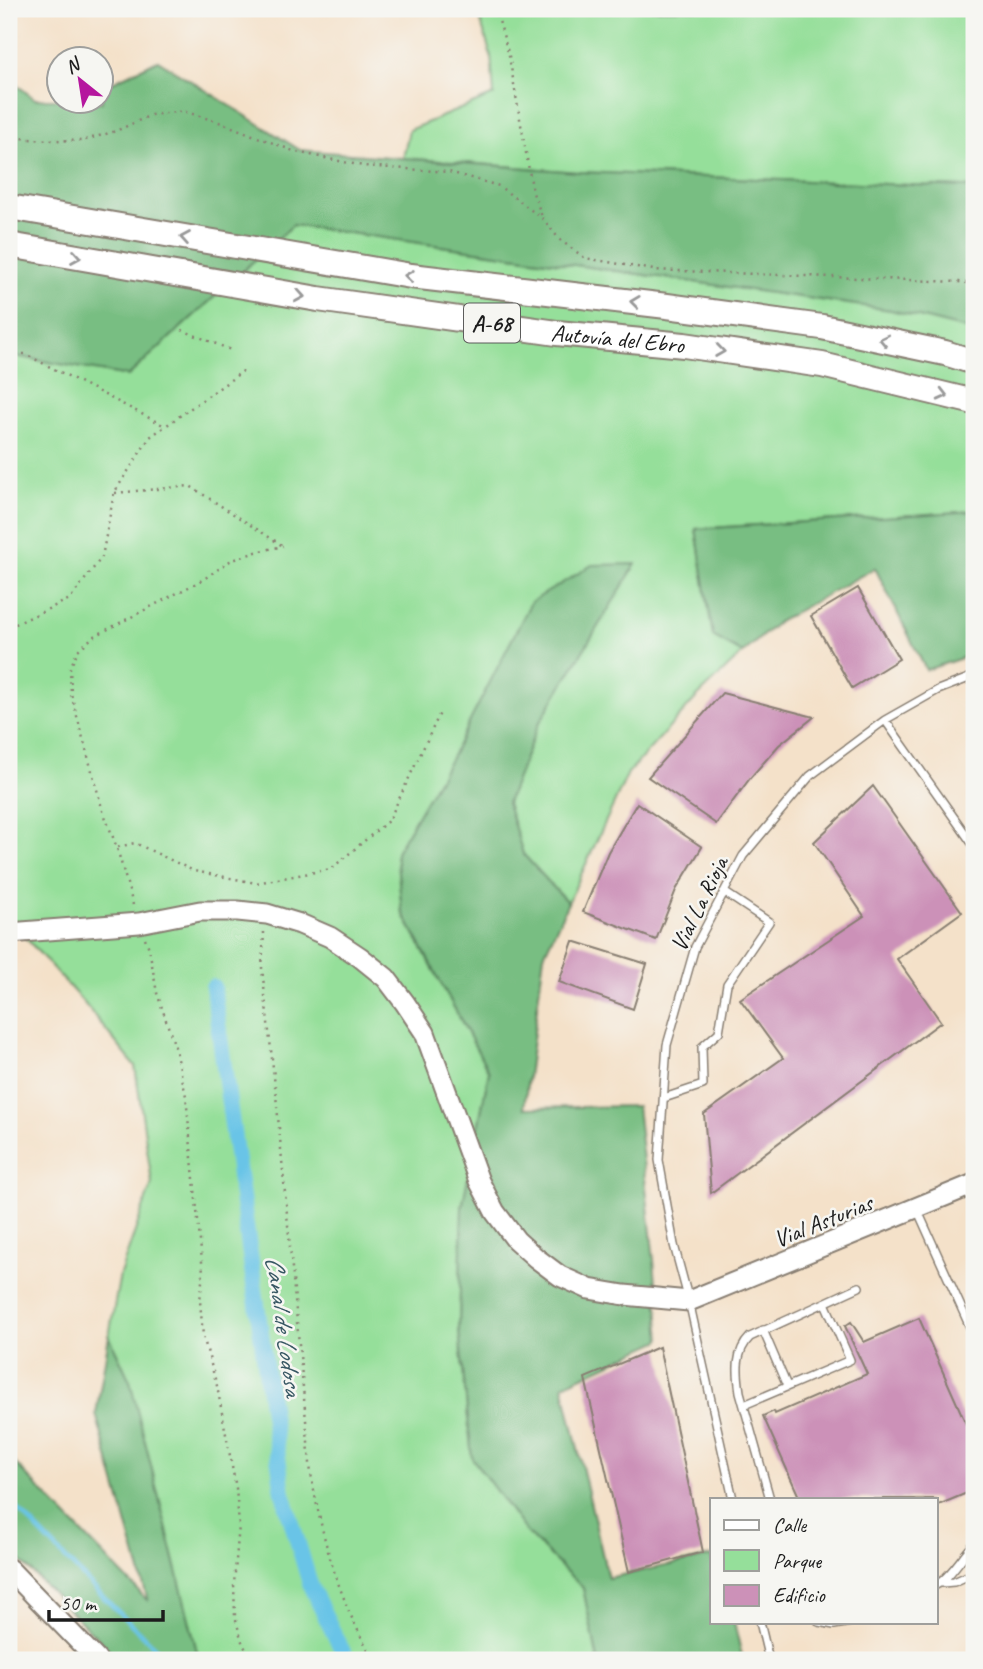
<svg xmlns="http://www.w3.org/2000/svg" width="983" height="1669" font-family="Caveat,sans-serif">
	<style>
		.green { fill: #95df9a; stroke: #587e5b; stroke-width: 2 }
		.forest { fill: #78be82; stroke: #4a6d4f; stroke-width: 2 }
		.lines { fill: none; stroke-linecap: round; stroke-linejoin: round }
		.stream { stroke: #69c4e7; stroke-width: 4.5 }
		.canal { stroke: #69c4e7; stroke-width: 16 }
		.building { fill: #cc91b8 }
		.lane-casing { stroke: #887e72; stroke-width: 10 }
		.secondary-casing { stroke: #887e72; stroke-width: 23 }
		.highway-casing { stroke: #887e72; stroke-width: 28 }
		.path { stroke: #887e72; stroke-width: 2.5; stroke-dasharray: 2 5; stroke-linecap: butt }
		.lane { stroke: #fff; stroke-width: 7 }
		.secondary { stroke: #fff; stroke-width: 19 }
		.highway { stroke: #fff; stroke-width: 24 }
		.oneway { stroke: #999 }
		.labels { text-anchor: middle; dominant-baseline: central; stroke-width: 5; stroke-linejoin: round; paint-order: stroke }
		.shield { fill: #f6f6f2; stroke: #5d5d5c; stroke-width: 2 }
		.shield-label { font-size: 23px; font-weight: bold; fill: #1c1c1c }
		.street-label { font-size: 24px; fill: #1c1c1c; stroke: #f6f6f2 }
		.water-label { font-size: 26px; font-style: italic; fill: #375763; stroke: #f6f6f2 }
	</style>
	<rect width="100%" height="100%" fill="#f6f6f2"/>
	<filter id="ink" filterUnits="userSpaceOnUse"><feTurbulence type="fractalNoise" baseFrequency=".0143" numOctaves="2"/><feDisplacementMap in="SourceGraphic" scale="14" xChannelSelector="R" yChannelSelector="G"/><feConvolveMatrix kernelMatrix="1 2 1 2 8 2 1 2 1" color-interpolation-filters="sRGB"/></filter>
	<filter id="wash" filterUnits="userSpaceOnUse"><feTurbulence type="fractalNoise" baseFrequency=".00686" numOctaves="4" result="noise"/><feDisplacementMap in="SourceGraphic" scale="28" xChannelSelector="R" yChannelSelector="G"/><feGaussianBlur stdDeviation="1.57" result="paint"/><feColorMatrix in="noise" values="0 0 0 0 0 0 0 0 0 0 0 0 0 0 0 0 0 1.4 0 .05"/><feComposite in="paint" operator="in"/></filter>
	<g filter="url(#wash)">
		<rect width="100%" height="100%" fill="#f4e1c9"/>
		<path class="green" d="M 477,9 L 974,9 L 974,186 L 964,187 L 578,172 L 403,158 L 409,130 L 494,95 L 491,56 Z
			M 293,225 L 891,310 L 974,331 L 974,511 L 696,529 L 713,636 L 743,653 L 696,698 L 628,773 L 568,903 L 523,854 L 507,803 L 538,725 L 635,564 L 451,758 L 396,852 L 402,912 L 489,1072 L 462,1208 L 459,1330 L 472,1458 L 527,1533 L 583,1588 L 598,1660 L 199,1660 L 130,1381 L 109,1336 L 120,1274 L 152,1183 L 135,1066 L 84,1003 L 9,919 L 9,355 L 128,376 Z"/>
		<path class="forest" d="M 158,60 L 300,150 L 578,172 L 964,187 L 974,186 L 974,331 L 891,310 L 293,225 L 128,376 L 9,355 L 9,79 L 35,99 L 59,99 L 60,102 L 102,102 L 102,87 Z
			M 974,511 L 974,654 L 926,670 L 875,568 L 778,622 L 743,653 L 713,636 L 696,529 Z
			M 636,564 L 538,725 L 507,803 L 523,854 L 568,903 L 544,955 L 524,1108 L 637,1106 L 654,1260 L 661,1340 L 563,1385 L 608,1578 L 712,1556 L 712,1622 L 734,1622 L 743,1660 L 598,1660 L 583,1588 L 527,1533 L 472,1458 L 459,1330 L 462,1208 L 489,1072 L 402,911 L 396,852 L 451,758 L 531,602 L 592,565 Z
			M 109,1336 L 130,1381 L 199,1660 L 119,1660 L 9,1549 L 9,1457 L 148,1601 L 96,1414 Z"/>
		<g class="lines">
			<path class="stream" d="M 9,1500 L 97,1591 L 168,1660"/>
			<path class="canal" d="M 213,987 L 283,1493 L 311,1587 L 347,1660"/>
		</g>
		<g id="blocks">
			<path class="building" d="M 858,588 L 899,659 L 852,688 L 811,616 Z
				M 722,693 L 814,717 L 779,745 L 751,777 L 716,824 L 648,777 Z
				M 873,786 L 962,912 L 897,959 L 941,1022 L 711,1193 L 704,1114 L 783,1058 L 740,999 L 864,916 L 814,842 Z
				M 637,803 L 702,847 L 676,890 L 656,940 L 583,912 L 608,852 Z
				M 573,941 L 647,964 L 633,1009 L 559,982 Z
				M 919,1318 L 974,1442 L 974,1490 L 936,1506 L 936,1499 L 800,1499 L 763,1416 L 774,1411 L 775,1414 L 867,1374 L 845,1326 L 851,1322 L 864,1342 Z
				M 659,1347 L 703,1552 L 629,1572 L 585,1378 Z"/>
		</g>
	</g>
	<g filter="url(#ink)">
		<use href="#blocks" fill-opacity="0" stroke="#887e72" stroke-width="2"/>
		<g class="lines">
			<defs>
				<path id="lane" d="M 885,720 L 974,846
					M 664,1098 L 703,1085 L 702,1047 L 719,1032 L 727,984 L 769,922 L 724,892
					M 917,1209 L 974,1336
					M 763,1330 L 787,1386
					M 744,1405 L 850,1360 L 825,1303
					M 733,1499 L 689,1301 L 674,1245 L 659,1160 L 667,1045 L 695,947 L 743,856 L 810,776 L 885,720 L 938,690 L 974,676
					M 770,1499 L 740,1392 C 737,1372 735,1352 750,1337 L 859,1287
					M 942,1583 L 954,1582 L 974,1573
					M 936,1585 C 950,1578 962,1556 974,1544
					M 760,1622 L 769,1660
					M 819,1622 L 834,1625 L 851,1622"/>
				<path id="secondary" d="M 9,933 L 139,923 L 200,911 L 238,911 L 267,914 L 300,924 L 330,937 L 360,957 L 386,978 L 405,1003 L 425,1033 L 479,1181 L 495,1212 L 516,1240 L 536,1258 L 560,1276 L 589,1289 L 624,1295 L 689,1301 L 974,1184
					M 9,1569 L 97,1660"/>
				<g id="highway">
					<path d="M 9,207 L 411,276 L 667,306 L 822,327 L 945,353 L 974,362"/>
					<path id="s1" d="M 9,245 L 318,299 L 557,333 L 684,345 L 822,365 L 974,402"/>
				</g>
			</defs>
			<use href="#lane" class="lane-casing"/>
			<use href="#secondary" class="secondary-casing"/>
			<use href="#highway" class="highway-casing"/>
			<path class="path" d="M 494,9 L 500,24 L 509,56 L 533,193 L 543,219
				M 9,135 L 27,139 L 82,141 L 116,131 L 151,115 L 183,111 L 222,123 L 296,152 L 363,166 L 449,172 L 499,186 L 543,219 L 560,240 L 585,258 L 654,270 L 959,282 L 974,284
				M 182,330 L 231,350
				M 9,353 L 25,354 L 165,426
				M 115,493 L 190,486 L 283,546
				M 9,627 L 70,599 L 102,557 L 114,493 L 150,437 L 243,371
				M 118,847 L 135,843 L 194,871 L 256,883 L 331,869 L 389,820 L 440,713
				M 133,905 L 117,848 L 102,808 L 71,694 L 70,668 L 78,650 L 93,637 L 204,579 L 230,561 L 256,552 L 283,546
				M 264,932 L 262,968 L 276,1095 L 311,1474 C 319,1519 328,1559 345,1601 C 352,1621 364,1641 373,1660
				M 145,938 L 149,948 L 157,993 L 176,1050 L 186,1096 L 203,1272 L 200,1301 L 203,1336 L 217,1386 L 236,1488 L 239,1525 L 234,1584 L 235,1617 L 243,1645 L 254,1660"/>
			<use href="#lane" class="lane"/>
			<use href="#secondary" class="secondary"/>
			<use href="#highway" class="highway"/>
		</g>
		<defs><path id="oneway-chevron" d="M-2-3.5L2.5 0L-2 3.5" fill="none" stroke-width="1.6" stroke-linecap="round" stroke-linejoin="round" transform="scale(1.75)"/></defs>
		<g class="oneway">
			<use href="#oneway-chevron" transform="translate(185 238) rotate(-170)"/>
			<use href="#oneway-chevron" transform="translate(76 257) rotate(10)"/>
			<use href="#oneway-chevron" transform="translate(409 276) rotate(-172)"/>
			<use href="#oneway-chevron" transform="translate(300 296) rotate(10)"/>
			<use href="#oneway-chevron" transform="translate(635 302) rotate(-173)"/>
			<use href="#oneway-chevron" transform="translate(884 340) rotate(-168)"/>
			<use href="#oneway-chevron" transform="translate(720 351) rotate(8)"/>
			<use href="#oneway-chevron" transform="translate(943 395) rotate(14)"/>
		</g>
	</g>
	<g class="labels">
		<rect class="shield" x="464" y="303.5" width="56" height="39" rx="5"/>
		<g class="shield-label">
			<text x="492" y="323">A-68</text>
		</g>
		<g class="street-label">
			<text stroke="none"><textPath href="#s1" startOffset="616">Autovía del Ebro</textPath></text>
			<text transform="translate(699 904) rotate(-64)">Vial La Rioja</text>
			<text transform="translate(823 1221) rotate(-22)">Vial Asturias</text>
		</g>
		<g class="water-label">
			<text transform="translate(284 1326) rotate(82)">Canal de Lodosa</text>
		</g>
	</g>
	<rect width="983" height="1669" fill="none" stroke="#f6f6f2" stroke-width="35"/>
	<rect x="710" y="1498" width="228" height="126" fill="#f6f6f2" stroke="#9f9f9c" stroke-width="2"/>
	<rect x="724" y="1520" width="35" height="10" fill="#ffffff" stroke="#9f9f9c" stroke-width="2"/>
	<text x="773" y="1532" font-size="21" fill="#1c1c1c">Calle</text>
	<rect x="724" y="1550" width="35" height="21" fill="#95df9a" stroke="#9f9f9c" stroke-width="2"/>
	<text x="773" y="1568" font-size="21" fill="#1c1c1c">Parque</text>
	<rect x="724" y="1585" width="35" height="21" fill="#cc91b8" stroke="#9f9f9c" stroke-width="2"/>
	<text x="773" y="1602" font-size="21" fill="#1c1c1c">Edificio</text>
	<g transform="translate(80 80) rotate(330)"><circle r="33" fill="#f6f6f2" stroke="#9f9f9c" stroke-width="2"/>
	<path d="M0-5L12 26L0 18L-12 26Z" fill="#b5179e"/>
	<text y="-10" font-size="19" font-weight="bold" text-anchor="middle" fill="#1c1c1c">N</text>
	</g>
	<path d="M49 1610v10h114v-10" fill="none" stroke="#1c1c1c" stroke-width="3.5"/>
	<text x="60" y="1610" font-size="21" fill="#1c1c1c" stroke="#f6f6f2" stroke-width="5" paint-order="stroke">50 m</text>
</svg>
